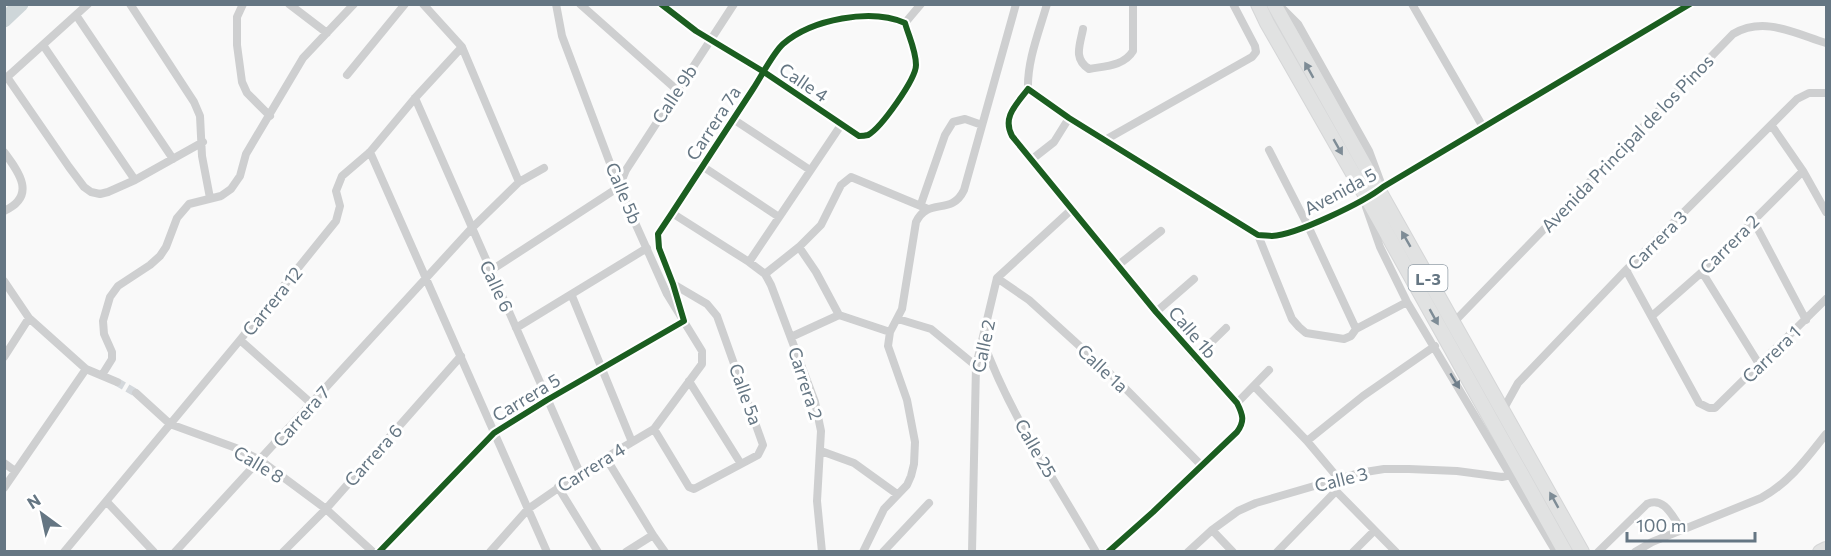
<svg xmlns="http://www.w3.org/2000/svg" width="1831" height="556" font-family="Commissioner,sans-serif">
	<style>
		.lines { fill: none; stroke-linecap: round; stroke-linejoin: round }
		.river { stroke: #ced6d9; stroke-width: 15 }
		.street-tunnel { stroke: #d4d8dc; stroke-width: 8; stroke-dasharray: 8 4; stroke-linecap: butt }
		.primary-casing { stroke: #d5d6d7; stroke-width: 16 }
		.street { stroke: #cecfd0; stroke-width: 8 }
		.primary { stroke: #e1e2e2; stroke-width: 14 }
		.cycleway-casing { stroke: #fff; stroke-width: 10 }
		.cycleway { stroke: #1b5e20; stroke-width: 6 }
		.oneway { fill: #7e8c96 }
		.oneway2 { fill: #707f8b }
		.labels { text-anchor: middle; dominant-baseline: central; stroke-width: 6; stroke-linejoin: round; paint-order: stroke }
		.shield { fill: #fff; stroke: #939fa8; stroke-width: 1.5 }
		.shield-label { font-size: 16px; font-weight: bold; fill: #657683 }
		.street-label { font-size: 18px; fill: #657683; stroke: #fff }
	</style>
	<rect width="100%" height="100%" fill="#f9f9f9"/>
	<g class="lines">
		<path class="river" d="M 4,20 L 21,4"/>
		<path class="street-tunnel" d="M 117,382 L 136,393"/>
		<defs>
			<path id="primary" d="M 1258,4 L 1267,23 L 1367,198 L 1565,552
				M 1274,4 L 1582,552
				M 1820,552 L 1826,549"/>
		</defs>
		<use href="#primary" class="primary-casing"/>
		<path class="street" d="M 130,4 L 194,102 L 200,116 L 202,156 L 210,198
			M 243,4 L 237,17 L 237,45 L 242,82 L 247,93 L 270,116
			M 289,4 L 327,33
			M 423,4 L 462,47 L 519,182
			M 580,4 L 677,90
			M 1412,4 L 1483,127
			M 1280,6 L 1298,24 L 1369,151 L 1382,186
			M 76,15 L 173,159
			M 905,23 L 921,4
			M 1083,29 C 1080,45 1073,59 1089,69 C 1105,66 1124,66 1133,51 L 1133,4
			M 43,45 L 135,180
			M 347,75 L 405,4
			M 7,77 L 69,167 L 84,187 L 91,192 L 100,194 L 108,192 L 135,180 L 203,142
			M 5,79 L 88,4
			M 1028,89 C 1027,61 1039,32 1047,4
			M 415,98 L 580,473
			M 733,119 L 810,170
			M 1772,126 L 1803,171 L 1826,212
			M 1105,140 L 1252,57 L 1256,52 L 1255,46 L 1233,4
			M 1269,150 L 1308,226 L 1356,329
			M 4,152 C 19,172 37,196 4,211
			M 370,152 L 547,552
			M 1031,160 L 1054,142 L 1069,118
			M 702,166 L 779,217
			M 921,204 L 945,135 L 953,122 L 965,119 L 982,125
			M 1366,207 L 1380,247 L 1407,302 L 1556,552
			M 672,213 L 749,262 L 765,274 L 771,285 L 815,402 L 821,431 L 817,501 L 822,552
			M 1753,220 L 1806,320
			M 1258,235 L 1292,319 L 1299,327 L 1306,333 L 1344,339 L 1351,336 L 1356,329 L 1407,302
			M 799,247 L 821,225 L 841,185 L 851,177 L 928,209
			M 749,262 L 841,125
			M 1117,266 L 1161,231
			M 1626,270 L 1699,403 L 1709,408 L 1715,408 L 1826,299
			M 490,271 L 619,187 L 626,170 L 734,4
			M 1702,272 L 1759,364
			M 765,274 L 799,247 L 816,272 L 839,315 L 791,337
			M 997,278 L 1029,300 L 1117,380 L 1202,466
			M 4,281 L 29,318 L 86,369 L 4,488
			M 572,296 L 632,442
			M 1156,312 L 1194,279
			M 839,315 L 890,332
			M 1652,316 L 1702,272 L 1803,171
			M 898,319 L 931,329 L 976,366
			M 1454,322 L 1733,34 C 1764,16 1794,33 1826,43
			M 516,328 L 647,248
			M 240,340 L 312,404
			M 983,341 C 1010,416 1057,483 1096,552
			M 4,357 L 29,318
			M 1195,358 L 1226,328
			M 86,369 L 117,382
			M 102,375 L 112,359 L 112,352 L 104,334 L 103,321 L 110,297 L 118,286 L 150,265 L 160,256 L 166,247 L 177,218 L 189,204 L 221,196 L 231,189 L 240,176 L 246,154 L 303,58 L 354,4
			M 689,381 L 741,464
			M 1254,386 L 1307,441 L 1338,478
			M 136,393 L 170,424 L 236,448 L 260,460 L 326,509 L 373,552
			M 1237,403 L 1269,370
			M 1503,410 L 1518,383 L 1626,270 L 1797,99 L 1809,93 L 1826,93
			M 654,429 L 689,487 L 694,489 L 758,455 L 763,445 L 717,316 L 707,304 L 673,284
			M 1307,441 L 1363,396 L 1435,346
			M 821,451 L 854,463 L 897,494
			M 606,458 L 653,535 L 665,552
			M 4,463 L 15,471
			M 558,487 L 598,552
			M 107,502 L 154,552
			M 1212,530 L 1233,552
			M 64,552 L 240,340 L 336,221 L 340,206 L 336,191 L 342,176 L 370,152 L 415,98 L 462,47
			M 175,552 L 471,229 L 519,182 L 544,168
			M 283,552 L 326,509 L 461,356
			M 379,552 L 494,433 L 547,400 L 684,321 L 673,284 L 659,248 L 658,234 L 672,213 C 699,172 726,131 753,89 C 761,77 773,53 783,44 C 812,19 871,8 905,23 C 909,37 916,51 916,65 C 916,79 881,128 868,135 C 864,136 863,136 859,136 L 764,72 L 696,31 L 661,4
			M 490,552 L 528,509 L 580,473 L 654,429 L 702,364 L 702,351 L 667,294 L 619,187 L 562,36 L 556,4
			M 626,552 L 653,535
			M 863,552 L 884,509 L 907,485 L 911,476 L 914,464 L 915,442 L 907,400 L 888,346 L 890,332 L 902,309 L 916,222 C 929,196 951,217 964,190 L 1016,4
			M 883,552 L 929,503
			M 972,552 L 976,366 L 997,278 L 1071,210
			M 1108,552 L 1153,512 L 1237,432 C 1245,421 1243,415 1237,403 L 1156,312 L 1012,136 C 1002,117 1016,105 1028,89 L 1069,118 L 1258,235 C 1263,235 1268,236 1272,236 C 1296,235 1364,202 1383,187 L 1690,4
			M 1188,552 L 1212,530 L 1238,511 L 1256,503 L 1359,473 L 1384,469 L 1409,469 L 1457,471 L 1502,477 L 1511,475
			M 1277,552 L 1336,491 L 1396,552
			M 1353,552 L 1374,531
			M 1598,552 L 1647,504 C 1665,496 1673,518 1682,530
			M 1635,552 L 1652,542 L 1761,498 C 1789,483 1807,458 1826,434"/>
		<use href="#primary" class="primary"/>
		<defs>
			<path id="cycleway" d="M 379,552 L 494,433 L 547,400 L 684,321 L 673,284 L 659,248 L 658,234 L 672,213 C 699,172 726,131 753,89 C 761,77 773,53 783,44 C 812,19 871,8 905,23 C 909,37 916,51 916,65 C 916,79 881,128 868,135 C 864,136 863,136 859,136 L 764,72 L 696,31 L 661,4
				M 1108,552 L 1153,512 L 1237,432 C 1245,421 1243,415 1237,403 L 1156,312 L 1012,136 C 1002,117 1016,105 1028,89 L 1069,118 L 1258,235 C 1263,235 1268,236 1272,236 C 1296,235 1364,202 1383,187 L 1690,4"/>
		</defs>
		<use href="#cycleway" class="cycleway-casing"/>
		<use href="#cycleway" class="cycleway"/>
	</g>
	<defs><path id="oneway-solid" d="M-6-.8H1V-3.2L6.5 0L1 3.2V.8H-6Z" transform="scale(1.5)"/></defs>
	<g class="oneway">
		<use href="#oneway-solid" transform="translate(1309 70) rotate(-119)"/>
		<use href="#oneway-solid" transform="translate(1338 147) rotate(60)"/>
		<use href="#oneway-solid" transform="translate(1406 239) rotate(-120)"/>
		<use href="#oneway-solid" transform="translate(1434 317) rotate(61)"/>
		<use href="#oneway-solid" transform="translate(1554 500) rotate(-119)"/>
	</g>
	<use class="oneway2" href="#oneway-solid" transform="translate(1455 381) rotate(59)"/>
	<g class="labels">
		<rect class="shield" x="1408.5" y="265" width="39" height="26" rx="4.5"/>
		<g class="shield-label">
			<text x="1428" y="278">L-3</text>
		</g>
		<g class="street-label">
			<text transform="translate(804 82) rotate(34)">Calle 4</text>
			<text transform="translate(674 94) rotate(-57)">Calle 9b</text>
			<text transform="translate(713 123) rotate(-57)">Carrera 7a</text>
			<text transform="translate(1627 143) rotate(-46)">Avenida Principal de los Pinos</text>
			<text transform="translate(1340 191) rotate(-28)">Avenida 5</text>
			<text transform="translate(624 193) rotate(67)">Calle 5b</text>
			<text transform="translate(1657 240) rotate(-45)">Carrera 3</text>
			<text transform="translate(1729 244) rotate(-45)">Carrera 2</text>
			<text transform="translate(497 286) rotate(65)">Calle 6</text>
			<text transform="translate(272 301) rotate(-51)">Carrera 12</text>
			<text transform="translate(1193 332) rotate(49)">Calle 1b</text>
			<text transform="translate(983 346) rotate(-78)">Calle 2</text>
			<text transform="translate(1771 354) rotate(-44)">Carrera 1</text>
			<text transform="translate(1103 368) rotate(43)">Calle 1a</text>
			<text transform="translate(806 383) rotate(72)">Carrera 2</text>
			<text transform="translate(746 394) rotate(70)">Calle 5a</text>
			<text transform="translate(526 397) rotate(-31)">Carrera 5</text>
			<text transform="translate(301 416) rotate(-48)">Carrera 7</text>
			<text transform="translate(1036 448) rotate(60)">Calle 25</text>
			<text transform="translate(373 455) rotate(-48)">Carrera 6</text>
			<text transform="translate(259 464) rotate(31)">Calle 8</text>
			<text transform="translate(591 467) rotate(-32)">Carrera 4</text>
			<text transform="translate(1341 479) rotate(-14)">Calle 3</text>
		</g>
	</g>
	<rect width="1831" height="556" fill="none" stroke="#657683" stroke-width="12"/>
	<g transform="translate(42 514) rotate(327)" stroke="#ffffff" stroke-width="4.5" paint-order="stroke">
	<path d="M0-4.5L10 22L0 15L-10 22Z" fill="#657683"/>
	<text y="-9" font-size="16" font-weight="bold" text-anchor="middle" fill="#657683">N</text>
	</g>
	<path d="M1627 532v9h128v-9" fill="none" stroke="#657683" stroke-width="3"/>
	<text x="1636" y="532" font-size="18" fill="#657683" stroke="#ffffff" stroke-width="4.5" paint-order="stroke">100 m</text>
</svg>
